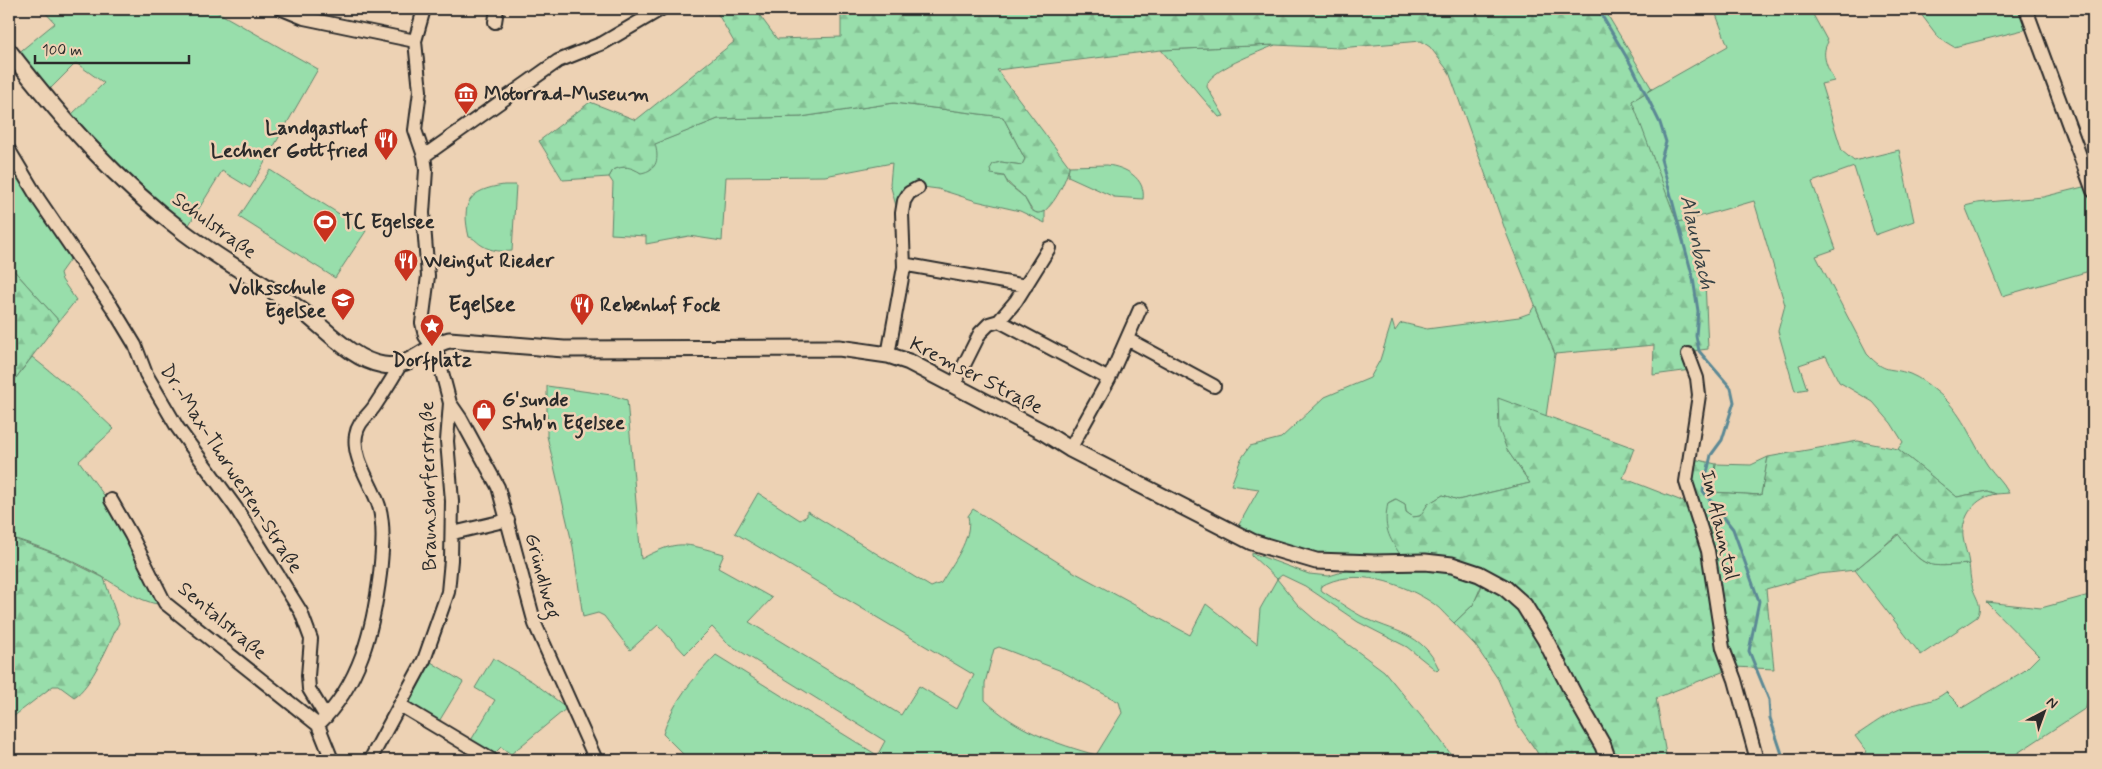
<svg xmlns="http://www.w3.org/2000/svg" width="2102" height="769" font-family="Mynerve,sans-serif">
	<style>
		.green { fill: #98deab; stroke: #62846b; fill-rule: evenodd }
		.forest { fill: url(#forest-firs); stroke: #62846b }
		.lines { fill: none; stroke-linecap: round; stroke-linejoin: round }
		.stream { stroke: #5c8995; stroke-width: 3 }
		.minor-casing { stroke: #2b2b2b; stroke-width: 16 }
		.tertiary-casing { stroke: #2b2b2b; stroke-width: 19 }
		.minor { stroke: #edd2b4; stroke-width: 12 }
		.tertiary { stroke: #edd2b4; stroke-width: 15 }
		.labels { text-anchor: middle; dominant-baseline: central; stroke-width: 5; stroke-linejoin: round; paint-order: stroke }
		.poi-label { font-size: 20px; font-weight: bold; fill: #2b2b2b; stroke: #edd2b4; text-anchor: start }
		.street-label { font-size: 20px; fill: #2b2b2b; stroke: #edd2b4 }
		.water-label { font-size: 21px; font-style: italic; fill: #374346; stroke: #edd2b4 }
		.quarter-label { font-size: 22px; font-weight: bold; fill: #2b2b2b; stroke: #edd2b4 }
	</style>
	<defs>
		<pattern id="forest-firs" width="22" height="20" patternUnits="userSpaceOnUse" patternTransform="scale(1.25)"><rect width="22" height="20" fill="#98deab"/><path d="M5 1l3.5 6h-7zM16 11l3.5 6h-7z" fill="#83bf93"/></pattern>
	</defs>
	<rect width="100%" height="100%" fill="#edd2b4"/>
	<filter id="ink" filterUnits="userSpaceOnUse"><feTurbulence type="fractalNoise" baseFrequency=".02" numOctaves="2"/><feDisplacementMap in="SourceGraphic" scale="10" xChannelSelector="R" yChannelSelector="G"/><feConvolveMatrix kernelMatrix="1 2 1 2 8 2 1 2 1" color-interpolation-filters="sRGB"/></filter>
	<g filter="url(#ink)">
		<path class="green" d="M 42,9 L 212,9 L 318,69 L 250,188 L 222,171 L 187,228 L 103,157 L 68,118 L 104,83 L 76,63 L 47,92 L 17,54 L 55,23 Z
			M 1714,9 L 1810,9 L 1828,42 C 1820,55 1828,68 1834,81 L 1821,84 L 1842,151 L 1854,161 L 1899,150 L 1914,221 L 1875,235 L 1854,167 L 1812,182 L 1836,249 L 1816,256 L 1867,354 C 1887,375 1888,366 1910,374 C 1920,378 1929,385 1936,391 C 1963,412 1970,439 1988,466 C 1995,475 2003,483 2009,493 L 1996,494 L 1987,491 L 1957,497 L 1898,449 L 1903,442 L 1891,423 L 1873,402 L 1839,382 L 1826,356 L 1799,365 L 1807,389 L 1795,391 L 1778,331 L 1785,305 L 1754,201 L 1677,223 L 1631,101 L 1728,46 Z
			M 1917,9 L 2022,9 L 2027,29 L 1954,47 L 1939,38 Z
			M 1275,45 C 1262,51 1205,71 1207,87 L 1224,116 L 1219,117 L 1161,50 Z
			M 894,103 L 1003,117 L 1025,159 L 1022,165 L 1001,162 L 993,164 L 998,176 L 1004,176 L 1008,184 L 1024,197 L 1031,210 L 1037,213 L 1045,211 L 1045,223 L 1020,211 L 976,201 L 938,189 L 915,186 L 898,213 L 890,184 L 892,163 L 825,176 L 726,177 L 722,241 L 689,236 L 646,244 L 646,236 L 611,234 L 613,183 L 609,177 L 613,170 C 624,165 631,166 641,173 L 654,144 L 718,119 L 801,117 Z
			M 9,157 L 69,251 L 70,259 L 60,273 L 62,280 L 76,300 L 59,321 L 9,265 Z
			M 1107,165 C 1125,167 1146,178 1143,199 L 1114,197 L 1068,176 L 1069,166 Z
			M 270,170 L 366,231 L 335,278 L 239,217 Z
			M 504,185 L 516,185 L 512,251 C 503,252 491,251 483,246 C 477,243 475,238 469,237 C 461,203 468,190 504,185 Z
			M 2087,186 L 2093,201 L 2093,270 L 2002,296 L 1965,206 L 1977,203 L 2043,197 Z
			M 1535,305 L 1555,354 L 1546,416 L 1498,399 L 1507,450 L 1530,483 L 1458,500 L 1443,495 L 1428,504 L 1421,516 L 1413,517 L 1406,512 L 1405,504 L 1395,499 L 1388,503 L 1402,557 L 1318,557 L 1236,530 L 1259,489 L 1231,485 L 1241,459 L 1250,446 L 1281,438 L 1325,397 L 1370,378 L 1380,360 L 1392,321 L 1395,331 L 1400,324 L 1403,323 L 1427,329 L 1519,317 L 1530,313 Z
			M 32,357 L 67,385 L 114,429 L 79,461 L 109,502 L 162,605 C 135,601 115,583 92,571 C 66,557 37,545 9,537 L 9,387 Z
			M 547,386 L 611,395 L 627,400 L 641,559 C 679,539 683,543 724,554 L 718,568 L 772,598 L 749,622 L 901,715 L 919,686 L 957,709 L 974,675 L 735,533 L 758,493 L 800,520 L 807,516 L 807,511 L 931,587 L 941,583 C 952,564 973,539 968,516 L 973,509 L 1072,571 L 1190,635 L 1206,604 L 1257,644 L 1260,609 L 1277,579 L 1252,556 L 1252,553 L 1309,574 L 1329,576 L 1352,569 L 1425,567 L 1451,570 L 1483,582 L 1473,605 L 1454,623 C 1447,617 1441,609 1434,604 C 1404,583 1353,566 1320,587 L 1322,591 C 1335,599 1348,609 1361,616 C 1394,633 1422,631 1439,669 L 1437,671 L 1407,647 L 1358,622 L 1305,586 L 1282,575 L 1277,579 L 1298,605 L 1314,619 L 1384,671 L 1439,738 L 1455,760 L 1109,760 L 1098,758 L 1084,760 L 883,760 L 878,754 L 885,741 L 727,643 L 712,627 L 685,654 L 658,625 L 630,650 L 604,616 L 598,613 L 583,617 L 573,547 L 547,436 ZM 999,647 L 1059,670 L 1119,702 L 1122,713 L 1096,755 C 1057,744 1015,730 985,700 L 985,683 L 994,649 Z
			M 1768,457 L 1761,495 L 1711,492 L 1716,464 L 1751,465 Z
			M 1899,534 C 1924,570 1927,567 1969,564 C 1970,571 1970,578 1972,585 C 1974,597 1984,604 1977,617 L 1921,655 L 1855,570 Z
			M 2093,594 L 2093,686 L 2089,691 L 2086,708 L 2010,758 L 2011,760 L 1851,760 L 1867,752 L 1855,736 C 1871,726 1888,712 1906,707 C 1923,701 1932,703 1946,692 L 1962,708 L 2024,671 L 2039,656 L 1986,602 L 2041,608 Z
			M 716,655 L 877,755 L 874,760 L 689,760 L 663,734 C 673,701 692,680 716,655 Z
			M 493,658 L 533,682 L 567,708 L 511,754 L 501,747 L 493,755 L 470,742 L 495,700 L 475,688 Z
			M 431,662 L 463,682 L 438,723 L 411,706 L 410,702 Z"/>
		<path class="forest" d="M 715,9 L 755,9 L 777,39 L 841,37 L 841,9 L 1604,9 L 1652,89 L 1632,101 L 1677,222 L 1687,220 L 1705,281 L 1708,349 L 1685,352 L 1691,370 L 1653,375 L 1654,345 L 1555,354 L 1507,235 L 1449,72 L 1430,47 L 1421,41 L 1339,48 L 1275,45 L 1161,50 L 997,70 L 1069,166 C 1068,177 1051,214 1038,213 C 1030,212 1028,201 1023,196 C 1016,189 1009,186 1004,176 L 991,174 L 990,169 L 993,164 L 1001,162 L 1022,165 L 1025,159 L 1003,117 L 894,103 L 801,117 L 718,119 L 655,144 C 659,158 658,170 641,173 C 631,167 624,165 613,170 L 609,177 L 563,180 L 539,141 L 590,102 L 636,120 L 734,42 Z
			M 9,265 L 59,321 L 9,387 Z
			M 1498,398 L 1634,448 L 1623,478 L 1687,503 L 1685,457 L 1716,464 L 1712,492 L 1761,495 L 1768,457 L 1858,441 L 1898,449 L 1957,497 L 1987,491 L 1996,494 C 1976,497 1961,516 1963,537 C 1964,546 1968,555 1969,564 C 1927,567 1925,570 1898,534 L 1855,570 L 1819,574 L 1766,589 L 1774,669 L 1735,667 L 1656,698 L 1667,760 L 1539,760 L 1537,752 L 1518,725 L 1498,679 L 1475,645 L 1454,623 L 1473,605 L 1488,573 L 1402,557 C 1388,537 1383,527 1388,503 L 1396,499 L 1405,504 L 1406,512 L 1413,517 L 1420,516 L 1428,504 L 1443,495 L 1458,500 L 1530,483 L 1507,450 L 1499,429 Z
			M 9,537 L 56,554 L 104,578 L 119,623 C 110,641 91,688 74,697 L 59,686 L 53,686 L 9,720 Z"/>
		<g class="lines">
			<path class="stream" d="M 1598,9 L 1633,68 L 1660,123 L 1666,142 L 1661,159 L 1693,278 L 1698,311 L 1696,336 L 1699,351 L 1731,388 L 1734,402 L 1722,440 L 1711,455 L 1703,491 L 1733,529 L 1759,601 L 1749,651 L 1769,700 L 1770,718 L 1784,760"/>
			<defs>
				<path id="minor" d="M 282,9 L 304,18 L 415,41
					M 2026,9 L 2093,191
					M 495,22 L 497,9
					M 415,41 L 424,9
					M 9,150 L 39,200 L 112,307 L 135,345 L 146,374 L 177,427 L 236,508 L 301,612 L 311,639 L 308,676 L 309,689 L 326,717
					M 424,156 L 558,61 L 603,43 L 661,9
					M 904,267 L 908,265 L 1026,286
					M 999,321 L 1109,379
					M 1127,339 L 1214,386
					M 1688,354 L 1697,378 L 1699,395 L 1686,482 L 1708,551 L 1723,648 L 1735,680 L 1757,760
					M 888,355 L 904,267 L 902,213 L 904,201 L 909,193 L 918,188
					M 954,385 L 980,333 L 989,324 L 999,321 L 1016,301 L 1049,248
					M 450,403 L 461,419 L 498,487 L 535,624 L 596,760
					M 1070,449 L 1109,379 L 1140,309
					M 111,500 L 131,535 L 165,603 L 318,725 L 332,760
					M 453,533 L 508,520
					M 400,705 L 492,760
					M 318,725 C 360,684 373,630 380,574 C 382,552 385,528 379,506 C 372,484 352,459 356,435 C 358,422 367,417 374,407 C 383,393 392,380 400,365
					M 370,760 L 424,660 L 448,592 L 451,560 L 452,501 L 447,441 L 450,403 L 437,353 L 425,336 L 422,323 L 428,276 L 423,213 L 426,170 L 424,156 L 415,130 L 420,91 L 415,41"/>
				<path id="tertiary" d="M 9,51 C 61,118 116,181 185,233 C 222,261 264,283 302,311 C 326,329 352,360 383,365 C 410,369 425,346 449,340 L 564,349 L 839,348 L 888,355 L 909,362 L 1043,432 L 1070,449 L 1252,542 L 1316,561 L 1374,563 L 1425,562 L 1452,565 L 1479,574 L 1505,588 L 1524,605 L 1545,639 L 1574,695 L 1603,746 L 1608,760"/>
			</defs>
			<use href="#minor" class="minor-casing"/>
			<use href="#tertiary" class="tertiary-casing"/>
			<use href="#minor" class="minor"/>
			<use href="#tertiary" class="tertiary"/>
		</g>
	</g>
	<defs>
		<symbol id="museum-pin" viewBox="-11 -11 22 30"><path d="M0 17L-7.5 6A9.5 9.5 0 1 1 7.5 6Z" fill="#c8321e" stroke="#edd2b4"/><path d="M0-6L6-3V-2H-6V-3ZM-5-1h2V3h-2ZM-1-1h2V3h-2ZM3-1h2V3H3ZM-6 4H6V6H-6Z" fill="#fff"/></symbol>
		<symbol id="restaurant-pin" viewBox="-11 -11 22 30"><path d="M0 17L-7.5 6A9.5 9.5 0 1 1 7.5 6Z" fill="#c8321e" stroke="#edd2b4"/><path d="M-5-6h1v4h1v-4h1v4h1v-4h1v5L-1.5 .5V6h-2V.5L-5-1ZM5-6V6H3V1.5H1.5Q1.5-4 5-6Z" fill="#fff"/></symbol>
		<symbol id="stadium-pin" viewBox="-11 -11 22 30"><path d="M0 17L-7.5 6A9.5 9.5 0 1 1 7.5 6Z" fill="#c8321e" stroke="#edd2b4"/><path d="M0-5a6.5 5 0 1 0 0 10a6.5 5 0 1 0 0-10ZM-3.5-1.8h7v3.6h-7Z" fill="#fff"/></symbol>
		<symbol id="school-pin" viewBox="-11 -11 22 30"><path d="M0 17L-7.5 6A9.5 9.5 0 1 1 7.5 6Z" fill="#c8321e" stroke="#edd2b4"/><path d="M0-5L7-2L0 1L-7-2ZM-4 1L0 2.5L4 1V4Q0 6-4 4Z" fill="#fff"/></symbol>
		<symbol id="sight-pin" viewBox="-11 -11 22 30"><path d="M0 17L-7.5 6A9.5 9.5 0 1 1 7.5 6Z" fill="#c8321e" stroke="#edd2b4"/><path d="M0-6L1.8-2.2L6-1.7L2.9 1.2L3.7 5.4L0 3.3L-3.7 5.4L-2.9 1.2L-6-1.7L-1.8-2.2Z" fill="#fff"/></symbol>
		<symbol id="shop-pin" viewBox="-11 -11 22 30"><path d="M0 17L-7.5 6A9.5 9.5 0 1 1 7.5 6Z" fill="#c8321e" stroke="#edd2b4"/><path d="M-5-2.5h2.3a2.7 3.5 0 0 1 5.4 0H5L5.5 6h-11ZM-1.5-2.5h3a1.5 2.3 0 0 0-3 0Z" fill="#fff"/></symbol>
	</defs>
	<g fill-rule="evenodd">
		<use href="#museum-pin" x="452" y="80" width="28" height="38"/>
		<use href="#restaurant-pin" x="372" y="126" width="28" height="38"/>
		<use href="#stadium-pin" x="311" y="208" width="28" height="38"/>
		<use href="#restaurant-pin" x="392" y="247" width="28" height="38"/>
		<use href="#school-pin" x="329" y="286" width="28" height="38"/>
		<use href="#restaurant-pin" x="568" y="291" width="28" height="38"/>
		<use href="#sight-pin" x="418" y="312" width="28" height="38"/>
		<use href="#shop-pin" x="470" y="397" width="28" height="38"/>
	</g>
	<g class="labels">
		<g class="poi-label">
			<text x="484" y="94">Motorrad-Museum</text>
			<text x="368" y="128" text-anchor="end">Landgasthof<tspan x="368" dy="23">Lechner Gottfried</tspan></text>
			<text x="342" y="222">TC Egelsee</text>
			<text x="424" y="261">Weingut Rieder</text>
			<text x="326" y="288" text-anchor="end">Volksschule<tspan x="326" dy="23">Egelsee</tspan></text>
			<text x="600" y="305">Rebenhof Fock</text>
			<text x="432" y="360" text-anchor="middle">Dorfplatz</text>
			<text x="502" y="400">G'sunde<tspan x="502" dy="23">Stub'n Egelsee</tspan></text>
		</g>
		<g class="street-label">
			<text transform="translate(214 226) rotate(36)">Schulstraße</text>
			<text transform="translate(976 376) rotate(27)">Kremser Straße</text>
			<text transform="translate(231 469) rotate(57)">Dr.-Max-Thorwesten-Straße</text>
			<text transform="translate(429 486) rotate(-91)">Braunsdorferstraße</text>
			<text transform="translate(1719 525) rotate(77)">Im Alauntal</text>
			<text transform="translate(542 576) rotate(75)">Gründlweg</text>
			<text transform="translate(222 621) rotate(40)">Sentalstraße</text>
		</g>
		<g class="water-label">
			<text transform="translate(1697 242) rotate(77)">Alaunbach</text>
		</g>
		<g class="quarter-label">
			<text x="482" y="305">Egelsee</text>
		</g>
	</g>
	<rect width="2102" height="769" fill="none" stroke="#edd2b4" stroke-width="30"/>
	<rect x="15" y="15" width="2072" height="739" fill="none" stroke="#2b2b2b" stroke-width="2" filter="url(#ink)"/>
	<g transform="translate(2044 712) rotate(41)" stroke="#edd2b4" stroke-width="4" paint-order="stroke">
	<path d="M0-4L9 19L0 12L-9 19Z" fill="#2b2b2b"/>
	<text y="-8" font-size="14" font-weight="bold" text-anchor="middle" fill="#2b2b2b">N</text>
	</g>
	<path d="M35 55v8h154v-8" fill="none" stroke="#2b2b2b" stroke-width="2.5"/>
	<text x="42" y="55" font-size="15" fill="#2b2b2b" stroke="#edd2b4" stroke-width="4" paint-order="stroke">100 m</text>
</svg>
